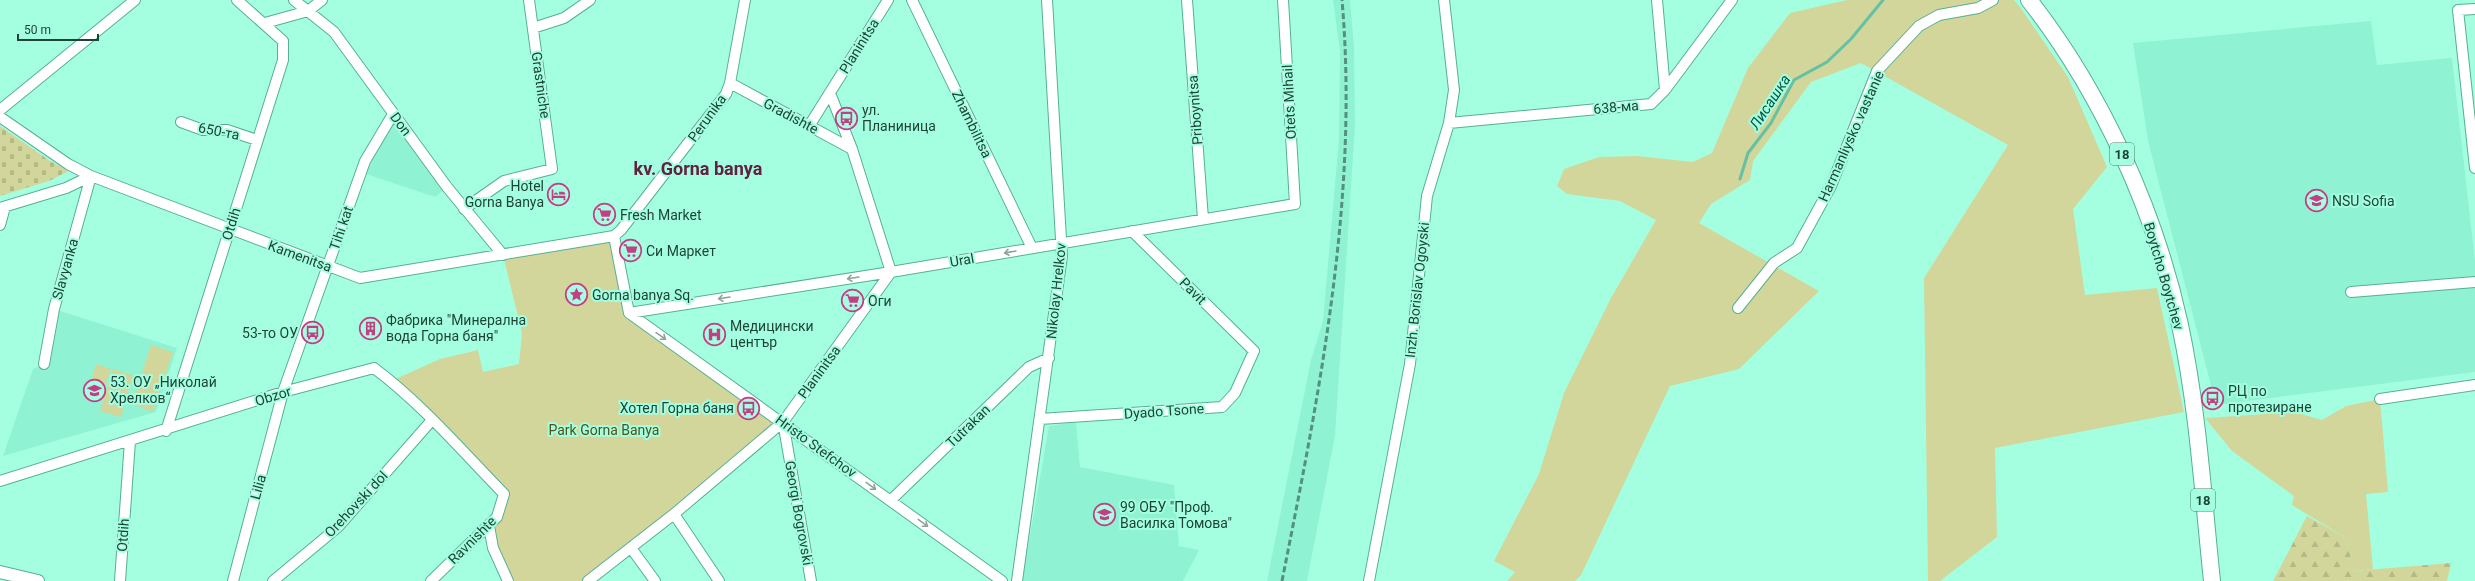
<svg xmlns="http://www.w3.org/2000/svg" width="2475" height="581" font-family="Roboto,sans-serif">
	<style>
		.built { fill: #8ff3d3 }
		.green { fill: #d2d69a }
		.forest { fill: url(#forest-firs) }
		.cemetery { fill: url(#cemetery-stones) }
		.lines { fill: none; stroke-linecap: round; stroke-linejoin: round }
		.stream { stroke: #63c1a4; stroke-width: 3 }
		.minor-casing { stroke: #55b094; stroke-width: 12 }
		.tertiary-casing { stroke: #55b094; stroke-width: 14 }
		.trunk-casing { stroke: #55b094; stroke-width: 18 }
		.minor { stroke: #fff; stroke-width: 10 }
		.tertiary { stroke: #fff; stroke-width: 12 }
		.trunk { stroke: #fff; stroke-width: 16 }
		.rail { stroke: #54907d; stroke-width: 3; stroke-dasharray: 6 3; stroke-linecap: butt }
		.oneway { stroke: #8ea29c }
		.labels { text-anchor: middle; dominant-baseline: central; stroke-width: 4; stroke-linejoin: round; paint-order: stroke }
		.shield { fill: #a4ffe1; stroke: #467c6b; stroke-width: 1 }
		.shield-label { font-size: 13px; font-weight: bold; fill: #1e4438 }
		.street-label { font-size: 14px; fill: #1e4438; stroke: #a4ffe1 }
		.poi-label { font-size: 14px; fill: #1e4438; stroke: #a4ffe1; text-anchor: start }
		.park-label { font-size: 14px; fill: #515319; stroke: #a4ffe1 }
		.water-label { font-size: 15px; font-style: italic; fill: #075845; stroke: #a4ffe1 }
		.district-label { font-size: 18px; font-weight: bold; fill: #612142; stroke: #a4ffe1 }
	</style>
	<defs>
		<pattern id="forest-firs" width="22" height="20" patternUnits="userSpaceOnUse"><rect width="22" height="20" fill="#d2d69a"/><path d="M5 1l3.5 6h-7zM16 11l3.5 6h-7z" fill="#b4b985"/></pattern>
		<pattern id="cemetery-stones" width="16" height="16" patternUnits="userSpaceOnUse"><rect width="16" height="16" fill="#d2d69a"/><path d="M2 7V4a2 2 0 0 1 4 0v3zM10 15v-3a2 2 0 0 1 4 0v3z" fill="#b4b985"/></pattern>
	</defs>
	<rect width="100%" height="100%" fill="#a4ffe1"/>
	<path class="built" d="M 1333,0 L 1350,0 L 1354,47 L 1355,125 L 1335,436 L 1307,581 L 1267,581 L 1311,360 L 1323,321 L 1339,139 L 1340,51 Z
		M 2371,21 L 2377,65 L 2452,58 L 2475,261 L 2475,372 L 2216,405 L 2148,141 L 2133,43 Z
		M 396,111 L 450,185 L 435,197 L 366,174 Z
		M 54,309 L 177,348 L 156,412 L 3,456 L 33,369 L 44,364 Z
		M 1076,422 L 1080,467 L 1174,485 L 1179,546 L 1199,550 L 1183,581 L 1022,581 L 1049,426 Z"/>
	<path class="green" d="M 1847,0 L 2014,0 L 2020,7 L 2068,77 L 2107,167 L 2073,209 L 2085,295 L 2157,288 L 2184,412 L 1995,448 L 1997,537 L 1940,581 L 1928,581 L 1924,278 L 2008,145 L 1861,63 L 1811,82 L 1753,161 L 1750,180 L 1711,204 L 1699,223 L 1819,291 L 1739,369 L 1670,386 L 1581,575 L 1575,581 L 1507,581 L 1515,572 L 1494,561 L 1539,474 L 1564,393 L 1611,298 L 1656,220 L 1620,201 L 1567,194 L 1557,186 L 1564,169 L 1599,157 L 1637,156 L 1693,162 L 1712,153 L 1748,68 L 1790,13 Z
		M 614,236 L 629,313 L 783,422 L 588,581 L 508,581 L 489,526 L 504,494 L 391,381 L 440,359 L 478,350 L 483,372 L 519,364 L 522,333 L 503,255 Z
		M 151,345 L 173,352 L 153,412 L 132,404 Z
		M 96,364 L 111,369 L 102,396 L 88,391 Z
		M 113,369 L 133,375 L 121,417 L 100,411 Z
		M 2380,399 L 2388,492 L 2366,494 L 2373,569 L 2354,571 L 2346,538 L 2292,505 L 2294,496 L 2232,451 L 2205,418 L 2294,412 L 2322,420 L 2346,406 Z"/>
	<path class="forest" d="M 2307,516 L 2346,538 L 2354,571 L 2451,563 L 2447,581 L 2273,581 Z"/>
	<path class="cemetery" d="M 0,126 L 50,161 L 69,171 L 49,181 L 0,196 Z"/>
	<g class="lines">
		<path class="stream" d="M 1740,179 L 1748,153 L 1771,123 L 1794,80 L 1827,62 L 1851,39 L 1883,0"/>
		<defs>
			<path id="minor" d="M 294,0 L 334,32 L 447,187 L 503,255
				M 912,0 L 1032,248
				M 1187,0 L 1203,219
				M 1657,0 L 1665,90
				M 2475,9 L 2458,10 L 2475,168
				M 265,23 L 308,11 L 322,0
				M 533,28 L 564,18 L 590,0
				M 730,83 L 852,149
				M 830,93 L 852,149 L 891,272
				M 0,110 L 135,0
				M 0,117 L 68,164 L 91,176 L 54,309 L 44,364
				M 181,122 L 203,130 L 227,130 L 257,140
				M 1449,123 L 1651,104 L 1665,90 L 1732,0
				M 809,126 L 888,0
				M 0,208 L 66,188 L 91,176 L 360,278 L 614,236 L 621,230 L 726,94 L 730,83 L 745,0
				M 464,209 L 504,181 L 552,169 L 529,0
				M 0,225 L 5,207
				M 614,236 L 629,313
				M 2351,292 L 2475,282
				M 1738,308 L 1774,263 L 1797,248 L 1831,186 L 1877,71 L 1919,26 L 1939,15 L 1978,8 L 1993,0
				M 629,313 L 891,272 L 1295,204 L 1283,0
				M 629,313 L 1002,581
				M 2380,399 L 2475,385
				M 1040,419 L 1222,407 L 1235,393 L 1254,351 L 1132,231
				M 783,422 L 811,581
				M 166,431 L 283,60 L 283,41 L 237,0
				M 0,481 L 283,392 L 374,368 C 422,404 462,451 504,494 L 497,517 L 431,581
				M 891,500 L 1029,367 L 1049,358
				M 674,514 L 719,581
				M 489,526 L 493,548 L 508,581
				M 631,548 L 655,581
				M 120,581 L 130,441
				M 233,581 L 283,392 L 365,161 L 393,114
				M 273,581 L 338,527 L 432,420
				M 588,581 L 674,514 L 783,422 L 891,272
				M 1017,581 L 1062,256 L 1047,0
				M 1369,581 L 1410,364 L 1427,196 L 1449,123 L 1454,90 L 1444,0"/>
			<path id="tertiary" d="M 0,572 L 38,581"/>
			<path id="trunk" d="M 2029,0 C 2101,92 2155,210 2180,325 C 2198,409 2203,496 2212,581"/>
		</defs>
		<use href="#minor" class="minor-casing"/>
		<use href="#tertiary" class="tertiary-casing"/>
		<use href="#trunk" class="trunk-casing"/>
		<use href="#minor" class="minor"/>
		<use href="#tertiary" class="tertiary"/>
		<use href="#trunk" class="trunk"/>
		<path class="rail" d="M 1282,581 C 1320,390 1359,196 1342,0"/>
	</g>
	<defs><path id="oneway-shaft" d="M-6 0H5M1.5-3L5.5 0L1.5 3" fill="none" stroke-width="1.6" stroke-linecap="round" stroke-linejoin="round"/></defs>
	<g class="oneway">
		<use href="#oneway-shaft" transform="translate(1010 252) rotate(170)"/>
		<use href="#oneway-shaft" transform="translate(853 278) rotate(171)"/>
		<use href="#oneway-shaft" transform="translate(724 298) rotate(171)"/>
		<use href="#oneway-shaft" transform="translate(661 336) rotate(35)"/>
		<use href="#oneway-shaft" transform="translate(871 486) rotate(36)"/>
		<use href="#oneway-shaft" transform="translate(923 523) rotate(36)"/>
	</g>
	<defs>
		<symbol id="bus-ring" viewBox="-11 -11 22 22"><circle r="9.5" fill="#a4ffe1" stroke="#c23f86" stroke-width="1.5"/><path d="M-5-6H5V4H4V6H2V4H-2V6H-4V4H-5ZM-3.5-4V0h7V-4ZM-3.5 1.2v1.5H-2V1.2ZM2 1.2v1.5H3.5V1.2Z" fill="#c23f86"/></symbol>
		<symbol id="hotel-ring" viewBox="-11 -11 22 22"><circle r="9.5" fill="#a4ffe1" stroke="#c23f86" stroke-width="1.5"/><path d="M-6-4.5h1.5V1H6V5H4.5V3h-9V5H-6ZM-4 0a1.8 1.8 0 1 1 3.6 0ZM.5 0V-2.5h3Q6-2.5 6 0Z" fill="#c23f86"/></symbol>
		<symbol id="school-ring" viewBox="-11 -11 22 22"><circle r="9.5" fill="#a4ffe1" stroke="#c23f86" stroke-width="1.5"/><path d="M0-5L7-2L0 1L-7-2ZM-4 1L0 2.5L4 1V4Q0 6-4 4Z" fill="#c23f86"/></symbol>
		<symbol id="supermarket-ring" viewBox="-11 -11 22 22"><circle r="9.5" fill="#a4ffe1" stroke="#c23f86" stroke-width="1.5"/><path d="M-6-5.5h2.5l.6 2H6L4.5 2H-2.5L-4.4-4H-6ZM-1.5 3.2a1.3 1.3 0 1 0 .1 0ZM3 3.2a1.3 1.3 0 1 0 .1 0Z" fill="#c23f86"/></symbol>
		<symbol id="sight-ring" viewBox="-11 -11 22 22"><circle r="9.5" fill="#a4ffe1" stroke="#c23f86" stroke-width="1.5"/><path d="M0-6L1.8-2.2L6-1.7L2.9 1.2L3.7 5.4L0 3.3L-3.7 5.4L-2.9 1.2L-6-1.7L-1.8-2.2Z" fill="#c23f86"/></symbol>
		<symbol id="building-ring" viewBox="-11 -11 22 22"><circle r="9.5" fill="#a4ffe1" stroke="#c23f86" stroke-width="1.5"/><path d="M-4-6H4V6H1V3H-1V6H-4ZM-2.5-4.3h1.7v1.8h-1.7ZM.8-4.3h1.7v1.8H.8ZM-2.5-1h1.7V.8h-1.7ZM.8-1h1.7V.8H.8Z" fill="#c23f86"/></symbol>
		<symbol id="hospital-ring" viewBox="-11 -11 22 22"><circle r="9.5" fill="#a4ffe1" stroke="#c23f86" stroke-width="1.5"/><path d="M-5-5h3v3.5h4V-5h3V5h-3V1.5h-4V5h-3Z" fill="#c23f86"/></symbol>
	</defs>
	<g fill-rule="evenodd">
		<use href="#bus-ring" x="834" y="106" width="25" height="25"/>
		<use href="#hotel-ring" x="546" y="182" width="25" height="25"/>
		<use href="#school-ring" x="2304" y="188" width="25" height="25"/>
		<use href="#supermarket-ring" x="592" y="202" width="25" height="25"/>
		<use href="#supermarket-ring" x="618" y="238" width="25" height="25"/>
		<use href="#sight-ring" x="564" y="282" width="25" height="25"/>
		<use href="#supermarket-ring" x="840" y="288" width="25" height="25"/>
		<use href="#building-ring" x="358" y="316" width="25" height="25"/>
		<use href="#bus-ring" x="300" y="320" width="25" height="25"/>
		<use href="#hospital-ring" x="702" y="322" width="25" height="25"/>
		<use href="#school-ring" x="82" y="378" width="25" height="25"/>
		<use href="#bus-ring" x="2200" y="386" width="25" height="25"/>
		<use href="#bus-ring" x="736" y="396" width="25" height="25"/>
		<use href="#school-ring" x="1092" y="502" width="25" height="25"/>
	</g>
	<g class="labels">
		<g class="shield">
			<rect x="2110" y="143" width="24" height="22" rx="3"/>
			<rect x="2191" y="489" width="24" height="22" rx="3"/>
		</g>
		<g class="shield-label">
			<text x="2122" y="154">18</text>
			<text x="2203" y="500">18</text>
		</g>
		<g class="street-label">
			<text transform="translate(859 46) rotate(-58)">Planinitsa</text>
			<text transform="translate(541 85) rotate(82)">Grastniche</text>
			<text transform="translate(1289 102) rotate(-93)">Otets Mihail</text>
			<text transform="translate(1616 107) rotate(-5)">638-ма</text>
			<text transform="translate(1195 110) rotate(-94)">Priboynitsa</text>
			<text transform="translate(791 116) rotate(28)">Gradishte</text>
			<text transform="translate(707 118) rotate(-54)">Perunika</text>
			<text transform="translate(401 124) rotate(53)">Don</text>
			<text transform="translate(972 124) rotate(64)">Zhambilitsa</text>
			<text transform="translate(219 131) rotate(11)">650-та</text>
			<text transform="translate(1851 136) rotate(-66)">Harmanliysko vastanie</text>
			<text transform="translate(231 224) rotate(-73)">Otdih</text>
			<text transform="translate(341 228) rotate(-71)">Tihi kat</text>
			<text transform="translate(300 256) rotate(20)">Kamenitsa</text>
			<text transform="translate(962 260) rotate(-10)">Ural</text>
			<text transform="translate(65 269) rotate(-74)">Slavyanka</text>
			<text transform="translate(2164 276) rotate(74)">Boytcho Boytchev</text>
			<text transform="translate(1417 290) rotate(-84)">Inzh. Borislav Ogoyski</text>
			<text transform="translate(1056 291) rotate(-84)">Nikolay Hrelkov</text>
			<text transform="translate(1193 291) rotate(45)">Pavit</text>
			<text transform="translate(819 372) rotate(-54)">Planinitsa</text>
			<text transform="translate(273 396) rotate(-17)">Obzor</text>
			<text transform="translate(1164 411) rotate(-4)">Dyado Tsone</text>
			<text transform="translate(968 426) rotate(-44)">Tutrakan</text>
			<text transform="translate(816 446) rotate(36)">Hristo Stefchov</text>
			<text transform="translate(258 487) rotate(-75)">Lilia</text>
			<text transform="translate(356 504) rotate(-47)">Orehovski dol</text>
			<text transform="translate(799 513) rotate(80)">Georgi Bogrovski</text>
			<text transform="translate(123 535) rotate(-86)">Otdih</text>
			<text transform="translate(472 540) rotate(-45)">Ravnishte</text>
		</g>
		<g class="poi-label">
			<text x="862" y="110">ул.<tspan x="862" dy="16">Планиница</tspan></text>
			<text x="544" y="186" text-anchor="end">Hotel<tspan x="544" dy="16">Gorna Banya</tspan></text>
			<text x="2332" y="201">NSU Sofia</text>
			<text x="620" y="215">Fresh Market</text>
			<text x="646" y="251">Си Маркет</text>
			<text x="592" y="295">Gorna banya Sq.</text>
			<text x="868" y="301">Оги</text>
			<text x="386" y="320">Фабрика "Минерална<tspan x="386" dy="16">вода Горна баня"</tspan></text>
			<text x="730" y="326">Медицински<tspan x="730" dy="16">център</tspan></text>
			<text x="298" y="333" text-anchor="end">53-то ОУ</text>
			<text x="110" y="382">53. ОУ „Николай<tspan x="110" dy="16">Хрелков“</tspan></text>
			<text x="2228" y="391">РЦ по<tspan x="2228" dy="16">протезиране</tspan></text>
			<text x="734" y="408" text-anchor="end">Хотел Горна баня</text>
			<text x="1120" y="507">99 ОБУ "Проф.<tspan x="1120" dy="16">Василка Томова"</tspan></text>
		</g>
		<g class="park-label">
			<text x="604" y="430">Park Gorna Banya</text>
		</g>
		<g class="water-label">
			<text transform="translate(1770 102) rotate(-57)">Лисашка</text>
		</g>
		<g class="district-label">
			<text x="698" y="168">kv. Gorna banya</text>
		</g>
	</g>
	<path d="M18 34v6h80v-6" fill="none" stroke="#1e4438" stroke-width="2"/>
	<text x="24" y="34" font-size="12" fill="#1e4438" stroke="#a4ffe1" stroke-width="3" paint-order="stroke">50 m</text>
</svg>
